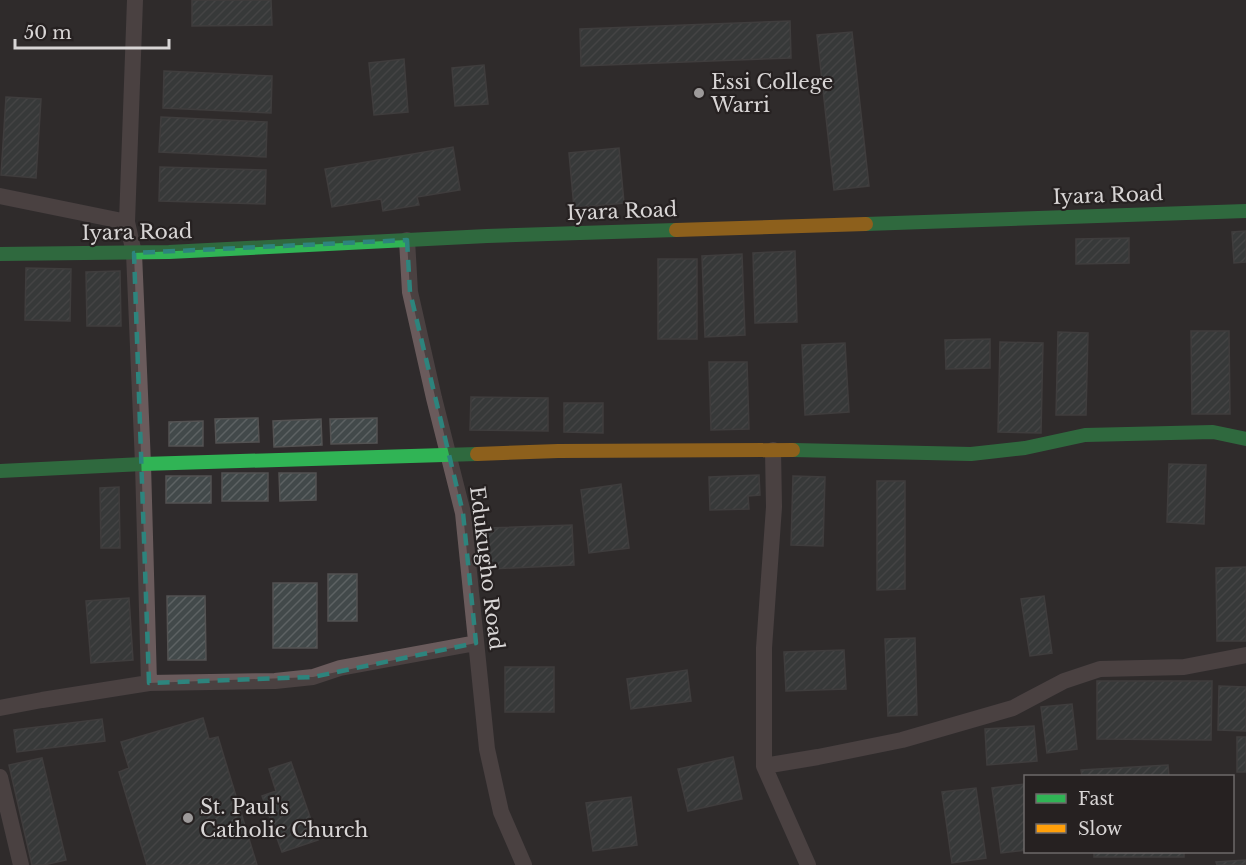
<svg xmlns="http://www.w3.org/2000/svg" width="1246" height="865" font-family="'Libre Baskerville',serif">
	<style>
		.building { fill: url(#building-hatch); stroke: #535252; stroke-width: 1.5 }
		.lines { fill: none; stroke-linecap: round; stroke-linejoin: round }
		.street { stroke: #6a5b5c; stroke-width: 16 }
		.fast { stroke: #30b455; stroke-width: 14 }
		.slow { stroke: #ff9f0a; stroke-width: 14 }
		.marked { fill: none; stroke: #2d847d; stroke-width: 4.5; stroke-dasharray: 12 8; stroke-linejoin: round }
		.poi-dot { fill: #9d9a9a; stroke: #262121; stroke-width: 2 }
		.labels { text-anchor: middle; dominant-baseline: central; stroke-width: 4.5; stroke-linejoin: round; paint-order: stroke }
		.poi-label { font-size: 20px; fill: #d8d5d5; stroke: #262121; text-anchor: start }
		.street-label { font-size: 20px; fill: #d8d5d5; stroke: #262121 }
	</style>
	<defs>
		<pattern id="building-hatch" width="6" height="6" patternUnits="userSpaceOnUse" patternTransform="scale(1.5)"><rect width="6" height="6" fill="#42494a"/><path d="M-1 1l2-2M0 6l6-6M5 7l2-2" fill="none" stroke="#5d6263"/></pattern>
	</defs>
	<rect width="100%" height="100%" fill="#2f2b2c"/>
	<path class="building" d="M 192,0 L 271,0 L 272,25 L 192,26 Z
		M 790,21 L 791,58 L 581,66 L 580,29 Z
		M 852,32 L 869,186 L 834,190 L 817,35 Z
		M 404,59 L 408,112 L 374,115 L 369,63 Z
		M 484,65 L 488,104 L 455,106 L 452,68 Z
		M 164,71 L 272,76 L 271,113 L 163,108 Z
		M 6,97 L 41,99 L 36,178 L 1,175 Z
		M 161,117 L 267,122 L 266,157 L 159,152 Z
		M 453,147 L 460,190 L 417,197 L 419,205 L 383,211 L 381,199 L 332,207 L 325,169 Z
		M 619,148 L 624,203 L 574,208 L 569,153 Z
		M 160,167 L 266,170 L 265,204 L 159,201 Z
		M 1246,231 L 1246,262 L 1234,263 L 1232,232 Z
		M 1129,238 L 1129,263 L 1076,264 L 1076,239 Z
		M 795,251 L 797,322 L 755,323 L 753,253 Z
		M 742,254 L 745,335 L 705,337 L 702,256 Z
		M 658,259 L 697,259 L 697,339 L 658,339 Z
		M 26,268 L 71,269 L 70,321 L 25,320 Z
		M 120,271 L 121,326 L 87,326 L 86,272 Z
		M 1191,331 L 1229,331 L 1230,414 L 1192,414 Z
		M 1058,332 L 1088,333 L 1086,415 L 1056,415 Z
		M 990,339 L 990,368 L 946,369 L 945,340 Z
		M 1000,342 L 1043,343 L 1041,433 L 998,432 Z
		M 845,343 L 849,412 L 805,415 L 802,345 Z
		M 709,362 L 747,362 L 749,429 L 711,430 Z
		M 471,397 L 548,398 L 548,431 L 470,430 Z
		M 564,403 L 603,403 L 603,433 L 564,432 Z
		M 258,418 L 259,442 L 216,443 L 215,419 Z
		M 377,418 L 377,443 L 331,444 L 330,419 Z
		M 321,419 L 322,445 L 274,447 L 273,421 Z
		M 203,421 L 203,446 L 169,446 L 169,422 Z
		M 1169,464 L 1206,465 L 1204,524 L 1167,522 Z
		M 222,473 L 268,473 L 268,501 L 222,501 Z
		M 279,473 L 316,473 L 316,500 L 280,501 Z
		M 759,475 L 760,495 L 748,496 L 749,509 L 710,510 L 709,477 Z
		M 166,476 L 211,476 L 211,503 L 166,503 Z
		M 793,476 L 825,477 L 823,546 L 791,545 Z
		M 877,481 L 905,481 L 905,589 L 877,590 Z
		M 621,484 L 629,548 L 589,553 L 581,490 Z
		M 119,487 L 120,548 L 101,548 L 100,488 Z
		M 572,525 L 574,565 L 490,569 L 488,528 Z
		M 1246,567 L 1246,641 L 1217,641 L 1216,568 Z
		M 328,574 L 357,574 L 357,621 L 328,621 Z
		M 273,583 L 317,583 L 317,648 L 273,648 Z
		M 167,596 L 205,596 L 206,660 L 168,660 Z
		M 1044,596 L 1052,653 L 1030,656 L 1021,599 Z
		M 129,598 L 133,660 L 91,663 L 86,601 Z
		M 915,638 L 917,715 L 888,716 L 885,639 Z
		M 844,650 L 846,689 L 786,691 L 784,652 Z
		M 505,667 L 554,667 L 554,712 L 505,712 Z
		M 687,670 L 691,701 L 631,709 L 627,679 Z
		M 1097,681 L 1212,681 L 1211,740 L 1097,739 Z
		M 1219,686 L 1246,687 L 1246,731 L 1218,730 Z
		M 1072,704 L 1077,749 L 1047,753 L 1041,707 Z
		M 203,718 L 209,739 L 218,737 L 257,865 L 147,865 L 119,772 L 129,768 L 121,742 Z
		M 102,719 L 105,741 L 17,752 L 14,730 Z
		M 1034,726 L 1037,761 L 987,765 L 985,729 Z
		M 1237,737 L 1246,737 L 1246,772 L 1237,772 Z
		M 733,757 L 742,799 L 688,811 L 678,769 Z
		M 42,758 L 66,860 L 44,865 L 32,865 L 9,765 Z
		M 291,762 L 318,840 L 282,852 L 262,796 L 276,791 L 269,769 Z
		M 1168,765 L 1169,776 L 1082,776 L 1081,770 Z
		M 1025,784 L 1026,850 L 1001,853 L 992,788 Z
		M 976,788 L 986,858 L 952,863 L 942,792 Z
		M 631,797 L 637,845 L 593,851 L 586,803 Z
		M 1094,852 L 1184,852 L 1184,857 L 1094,857 Z
		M 1246,860 L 1246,865 L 1217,865 L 1216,862 Z"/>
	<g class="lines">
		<path class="street" d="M 135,0 L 127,222 L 134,253 L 143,464 L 149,683
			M 0,196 L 127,222
			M 407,240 L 410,292 L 434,398 L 463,513 L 487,749 L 501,812 L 524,865
			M 773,450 L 774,507 L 764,648 L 764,766 L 808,865
			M 0,708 L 42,700 L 149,683 L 275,681 L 313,677 L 340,668 L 476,643
			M 764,766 L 818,757 L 902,740 L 1013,708 L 1064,681 L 1100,669 L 1184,667 L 1246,655
			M 0,777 L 21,865"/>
		<path class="fast" d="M 866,224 L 1246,211
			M 0,254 L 169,252 L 487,236 L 676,230
			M 793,450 L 971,454 L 1025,448 L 1085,435 L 1213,432 L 1246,439
			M 0,471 L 143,464 L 477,454"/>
		<path class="slow" d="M 676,230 L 866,224
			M 477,454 L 558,451 L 793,450"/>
	</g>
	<path d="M0 0H1246V865H0ZM 407,240 L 410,292 L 463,513 L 476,643 L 313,677 L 149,683 L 134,253 Z" fill="#2f2b2c" fill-opacity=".55" fill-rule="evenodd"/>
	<path class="marked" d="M 407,240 L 410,292 L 463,513 L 476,643 L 313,677 L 149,683 L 134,253 Z"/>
	<g class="poi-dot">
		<circle cx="699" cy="93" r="6"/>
		<circle cx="188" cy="818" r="6"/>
	</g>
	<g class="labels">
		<g class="poi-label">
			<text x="711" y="82">Essi College<tspan x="711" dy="23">Warri</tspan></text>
			<text x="200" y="807">St. Paul's<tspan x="200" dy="23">Catholic Church</tspan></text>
		</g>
		<g class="street-label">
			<text transform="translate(1108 195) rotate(-2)">Iyara Road</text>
			<text transform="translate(622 211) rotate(-2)">Iyara Road</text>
			<text transform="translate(137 232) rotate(-1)">Iyara Road</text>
			<text transform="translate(487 568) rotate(83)">Edukugho Road</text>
		</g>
	</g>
	<rect x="1024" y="775" width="210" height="78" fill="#262121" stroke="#6d6969" stroke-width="1.5"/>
	<rect x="1036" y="794" width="30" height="9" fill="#30b455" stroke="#6d6969" stroke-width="1.5"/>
	<text x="1078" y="805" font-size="18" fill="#d8d5d5">Fast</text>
	<rect x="1036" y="824" width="30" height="9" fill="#ff9f0a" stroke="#6d6969" stroke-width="1.5"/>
	<text x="1078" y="835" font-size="18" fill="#d8d5d5">Slow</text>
	<path d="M15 39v9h154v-9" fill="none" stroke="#d8d5d5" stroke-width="3"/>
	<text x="24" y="39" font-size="18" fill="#d8d5d5" stroke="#262121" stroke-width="4.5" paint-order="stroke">50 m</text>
</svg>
